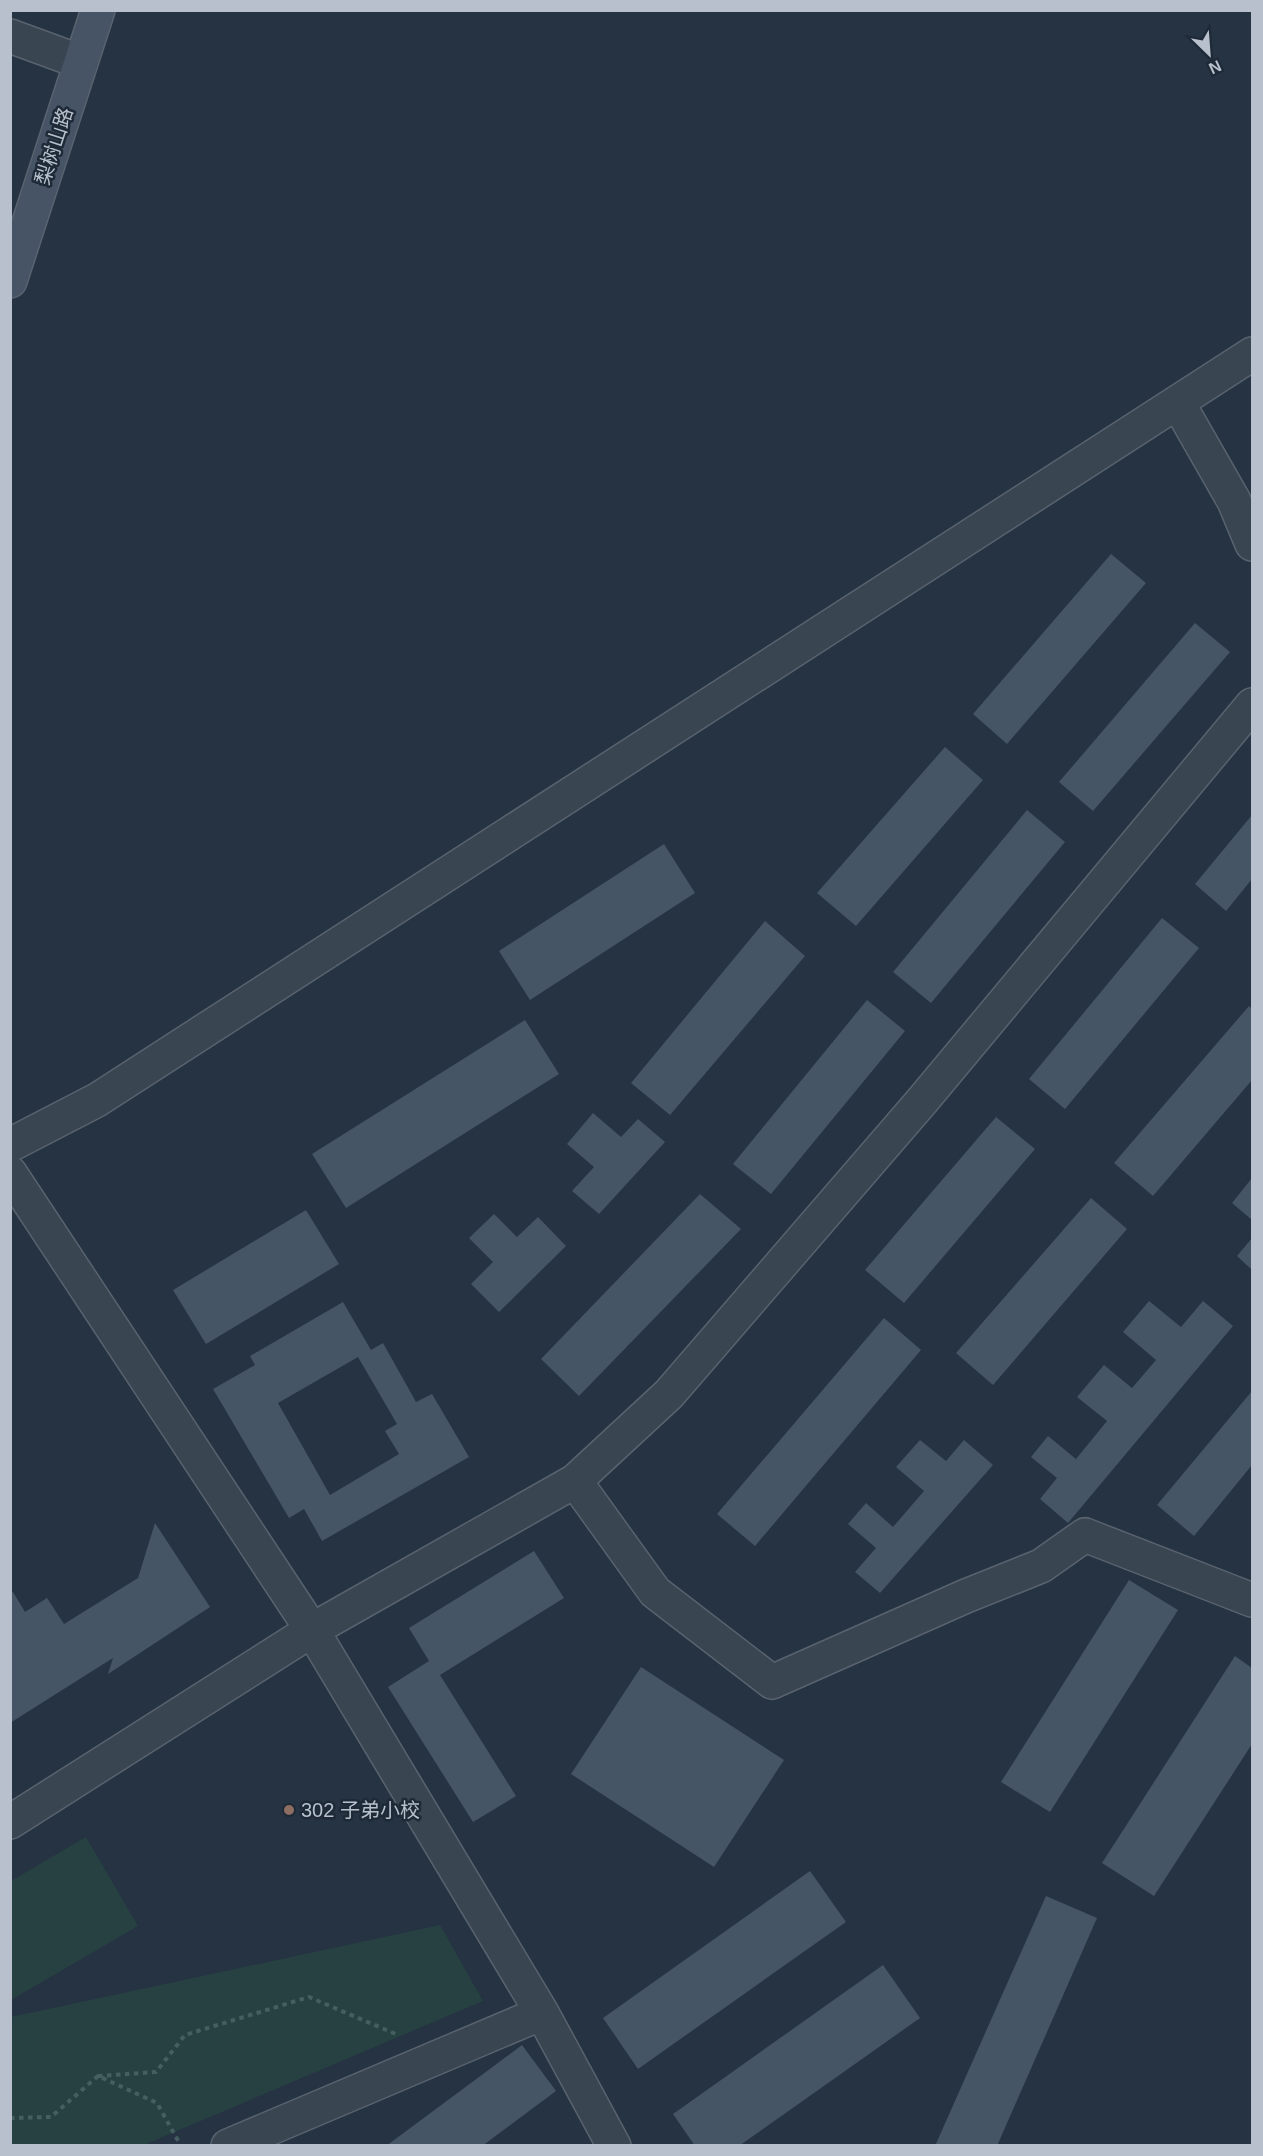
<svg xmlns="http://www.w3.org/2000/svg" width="1263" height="2156" font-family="Arial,'Noto Sans SC',sans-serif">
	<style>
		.green { fill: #274143 }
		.building { fill: #465566; fill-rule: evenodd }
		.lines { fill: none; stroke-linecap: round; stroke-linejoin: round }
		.minor-casing { stroke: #58636f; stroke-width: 36 }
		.secondary-casing { stroke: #58636f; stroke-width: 36 }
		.path { stroke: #465e60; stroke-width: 4; stroke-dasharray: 4.5 4.5; stroke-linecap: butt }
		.minor { stroke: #3a4552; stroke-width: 33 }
		.secondary { stroke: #475465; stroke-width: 33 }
		.education-dot { fill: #8d6e63; stroke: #1e2a37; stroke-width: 2 }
		.labels { text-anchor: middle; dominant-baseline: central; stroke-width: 5; stroke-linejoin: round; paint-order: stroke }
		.street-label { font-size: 20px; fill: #b7c0cc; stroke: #1e2a37 }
		.poi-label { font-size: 20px; fill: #b7c0cc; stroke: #1e2a37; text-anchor: start }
	</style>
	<rect width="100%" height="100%" fill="#253342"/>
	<path class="green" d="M 86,1837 L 138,1926 L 11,2000 L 11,1881 Z
		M 440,1925 L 483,2001 L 144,2145 L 11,2145 L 11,2017 Z"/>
	<path class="building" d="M 1111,554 L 1146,583 L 1007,744 L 973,714 Z
		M 1195,623 L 1230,652 L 1093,811 L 1059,782 Z
		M 945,747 L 983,780 L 856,926 L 817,893 Z
		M 1027,810 L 1065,842 L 931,1003 L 893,972 Z
		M 1252,815 L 1252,879 L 1226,911 L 1195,884 Z
		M 664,844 L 695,893 L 530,1000 L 499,951 Z
		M 1162,918 L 1199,948 L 1065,1109 L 1029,1079 Z
		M 765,921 L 805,956 L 670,1115 L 631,1083 Z
		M 867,1000 L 905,1031 L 771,1194 L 733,1164 Z
		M 1249,1006 L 1252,1009 L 1252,1080 L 1153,1196 L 1114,1163 Z
		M 525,1020 L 559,1074 L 346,1208 L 312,1154 Z
		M 593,1113 L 621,1137 L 638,1119 L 665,1142 L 599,1214 L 572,1191 L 594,1167 L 567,1144 Z
		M 996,1117 L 1035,1149 L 904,1303 L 865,1270 Z
		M 1252,1178 L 1252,1220 L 1232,1203 Z
		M 700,1194 L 741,1229 L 579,1396 L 541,1359 Z
		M 1091,1198 L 1127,1229 L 993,1385 L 956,1353 Z
		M 306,1210 L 339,1264 L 206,1344 L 173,1290 Z
		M 494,1214 L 517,1237 L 538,1217 L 566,1246 L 499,1312 L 471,1284 L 493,1262 L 469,1238 Z
		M 1252,1238 L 1252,1270 L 1237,1256 Z
		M 1149,1301 L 1181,1327 L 1203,1301 L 1233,1326 L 1068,1523 L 1040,1499 L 1057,1478 L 1031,1457 L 1048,1436 L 1076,1459 L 1107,1421 L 1077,1397 L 1104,1365 L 1132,1388 L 1156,1360 L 1123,1332 Z
		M 343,1302 L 371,1350 L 383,1343 L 416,1402 L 432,1394 L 469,1457 L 322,1541 L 304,1509 L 289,1518 L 213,1389 L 255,1365 L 250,1356 ZM 358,1357 L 397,1424 L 385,1431 L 399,1454 L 330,1495 L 278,1403 Z
		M 884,1318 L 921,1350 L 755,1546 L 717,1514 Z
		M 1252,1391 L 1252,1465 L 1194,1536 L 1157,1505 Z
		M 920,1440 L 946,1461 L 964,1440 L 993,1465 L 880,1593 L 855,1572 L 876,1548 L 848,1524 L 866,1503 L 893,1527 L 924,1491 L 896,1467 Z
		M 155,1523 L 210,1607 L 108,1674 L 113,1658 L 10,1723 L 10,1594 L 13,1592 L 25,1612 L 47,1598 L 64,1624 L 138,1578 Z
		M 534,1551 L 564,1598 L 440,1675 L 516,1796 L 473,1822 L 388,1687 L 429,1661 L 409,1628 Z
		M 1129,1580 L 1178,1610 L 1050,1812 L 1001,1782 Z
		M 1235,1656 L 1252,1668 L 1252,1744 L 1154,1896 L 1102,1863 Z
		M 641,1667 L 784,1760 L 714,1867 L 571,1774 Z
		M 810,1871 L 846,1922 L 638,2069 L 603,2018 Z
		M 1046,1896 L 1097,1918 L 997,2146 L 935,2146 Z
		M 883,1965 L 920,2018 L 739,2146 L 695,2146 L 673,2114 Z
		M 522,2045 L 556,2091 L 482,2146 L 386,2146 Z"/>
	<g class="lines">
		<defs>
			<path id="minor" d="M 10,36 L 81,62
				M 1178,403 L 1234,501 L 1252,544
				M 10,1145 L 97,1100 L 1252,354
				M 10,1173 L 312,1630 L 542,2013 L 614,2146
				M 575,1481 L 655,1592 L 772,1682 L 966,1596 L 1041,1566 L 1085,1535 L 1252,1600
				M 10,1822 L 312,1630 L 575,1481 L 669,1394 L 922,1101 L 1252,705
				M 228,2146 L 542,2013"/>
			<path id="secondary" d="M 10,281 L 98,10"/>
		</defs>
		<use href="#minor" class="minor-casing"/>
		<use href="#secondary" class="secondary-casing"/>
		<path class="path" d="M 98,2076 L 156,2072 L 185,2035 L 309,1997 L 398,2035
			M 10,2118 L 51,2117 L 98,2076 L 157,2103 L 181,2146"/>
		<use href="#minor" class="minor"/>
		<use href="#secondary" class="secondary"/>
	</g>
	<circle class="education-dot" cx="289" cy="1810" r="6"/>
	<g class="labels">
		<g class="street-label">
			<text transform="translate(54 146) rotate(-72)">梨树山路</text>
		</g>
		<g class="poi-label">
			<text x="301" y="1810">302 子弟小校</text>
		</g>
	</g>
	<rect width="1263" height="2156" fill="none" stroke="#b7c0cc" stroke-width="24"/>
	<g transform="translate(1209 54) rotate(155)" stroke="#1e2a37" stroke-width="4.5" paint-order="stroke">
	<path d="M0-4.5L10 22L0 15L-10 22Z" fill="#b7c0cc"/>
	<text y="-9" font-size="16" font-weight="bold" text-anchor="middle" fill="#b7c0cc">N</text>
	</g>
</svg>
